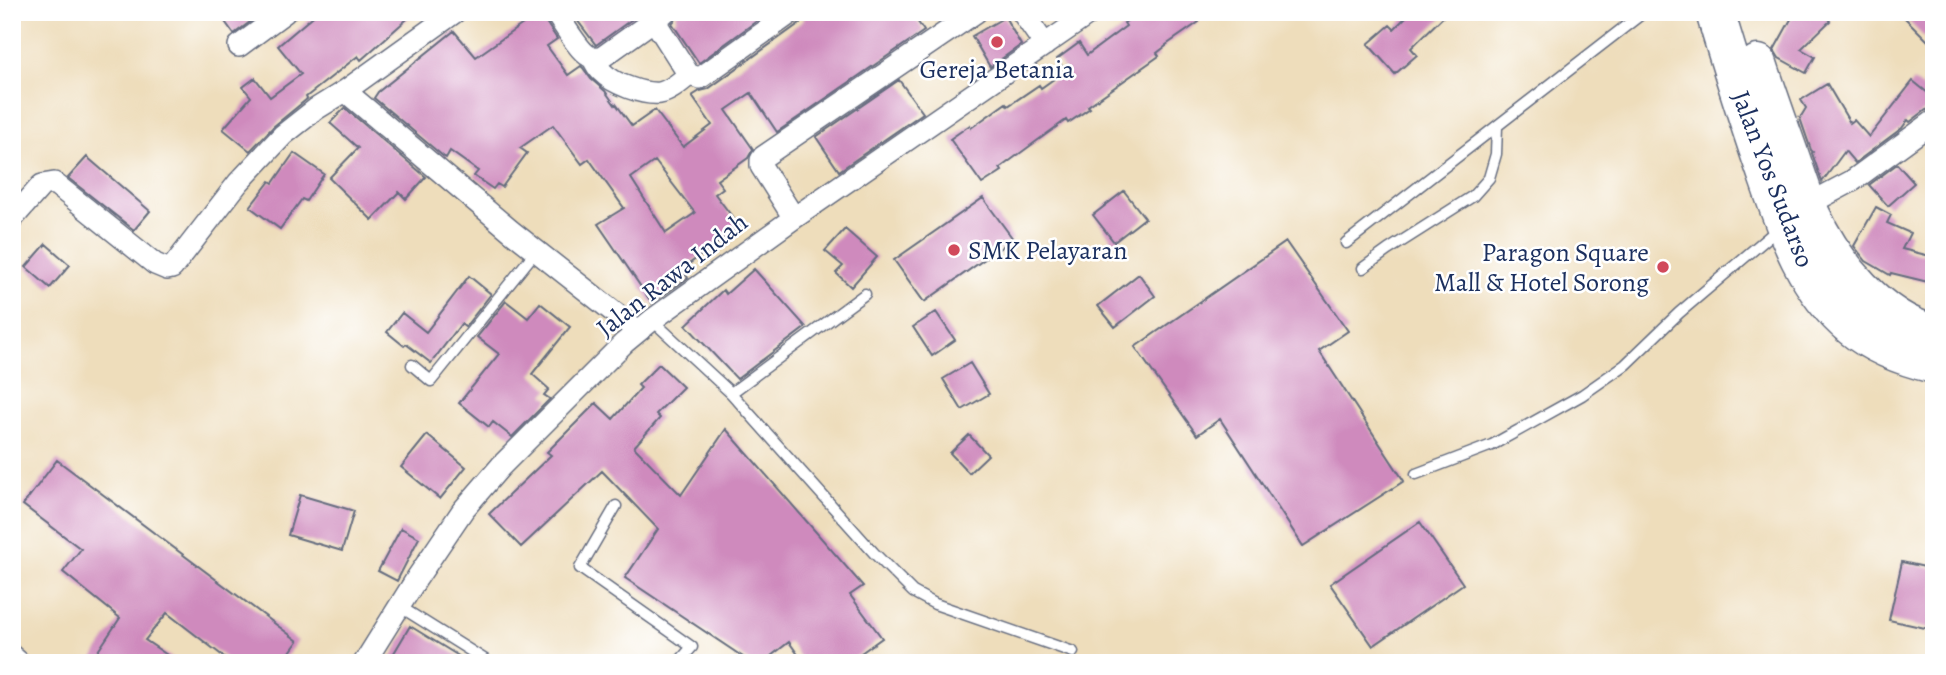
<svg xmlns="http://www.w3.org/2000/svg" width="1946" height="675" font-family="Alegreya,serif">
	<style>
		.building { fill: #cf8abd; fill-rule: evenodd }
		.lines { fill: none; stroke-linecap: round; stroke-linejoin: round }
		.lane-casing { stroke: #656c7f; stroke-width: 13 }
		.street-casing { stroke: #656c7f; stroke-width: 24 }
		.highway-casing { stroke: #656c7f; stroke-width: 41 }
		.lane { stroke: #fff; stroke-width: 10 }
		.street { stroke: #fff; stroke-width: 21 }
		.highway { stroke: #fff; stroke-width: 38 }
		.poi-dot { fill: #d1495b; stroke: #fff; stroke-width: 2.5 }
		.labels { text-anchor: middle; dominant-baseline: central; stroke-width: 5; stroke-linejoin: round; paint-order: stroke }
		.poi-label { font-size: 26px; fill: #1b2f5e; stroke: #fff }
		.street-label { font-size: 26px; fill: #1b2f5e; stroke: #fff }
	</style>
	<rect width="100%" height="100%" fill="#fff"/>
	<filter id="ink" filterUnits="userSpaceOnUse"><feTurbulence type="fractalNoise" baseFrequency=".0143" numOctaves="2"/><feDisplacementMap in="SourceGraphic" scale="14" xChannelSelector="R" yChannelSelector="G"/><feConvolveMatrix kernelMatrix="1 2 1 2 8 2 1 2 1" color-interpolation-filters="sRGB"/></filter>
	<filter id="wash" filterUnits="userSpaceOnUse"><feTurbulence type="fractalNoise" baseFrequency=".00686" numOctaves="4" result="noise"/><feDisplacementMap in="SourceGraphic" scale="28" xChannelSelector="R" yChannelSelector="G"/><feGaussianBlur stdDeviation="1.57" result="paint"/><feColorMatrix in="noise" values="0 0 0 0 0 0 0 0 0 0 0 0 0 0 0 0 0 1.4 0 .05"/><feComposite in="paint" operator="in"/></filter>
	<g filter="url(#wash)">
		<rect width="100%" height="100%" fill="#edb"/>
		<g id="blocks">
			<path class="building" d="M 218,12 L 263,12 L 234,34 Z
				M 318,12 L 415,12 L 361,60 L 358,56 L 306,97 L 307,99 L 274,126 L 250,151 L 223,129 L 251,97 L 243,87 L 255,78 L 270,97 L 301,74 L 278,46 Z
				M 540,12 L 542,12 L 544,19 L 557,39 L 547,46 L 568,75 L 581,66 L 583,68 L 591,79 L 605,91 L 615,105 L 616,104 L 632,126 L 655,110 L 683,147 L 712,125 L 692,96 L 700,91 L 708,89 L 800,23 L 804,18 L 805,12 L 911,12 L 924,31 L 777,132 L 751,93 L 726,110 L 753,149 L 748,158 L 717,180 L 723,188 L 715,194 L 740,227 L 682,269 L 688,278 L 652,303 L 598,224 L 624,208 L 589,159 L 582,164 L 553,125 L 520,148 L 527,153 L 502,187 L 497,184 L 493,189 L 474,176 L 478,171 L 450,151 L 446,158 L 444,157 L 374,98 L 378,92 L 454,31 L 476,57 ZM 655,161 L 695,213 L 666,233 L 631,178 Z
				M 571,12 L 642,12 L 596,45 Z
				M 677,12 L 769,12 L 699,63 L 672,23 L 676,19 Z
				M 1139,12 L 1192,12 L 1199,22 L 1166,45 L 1166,46 L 1157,53 L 1159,56 L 1088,106 L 1090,108 L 1068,123 L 1066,120 L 1034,143 L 1000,168 L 1002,171 L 982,184 L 950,139 L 970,125 L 971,128 L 1006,103 L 1008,106 L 1039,85 L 1041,88 L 1065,71 L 1057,59 L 1079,43 L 1087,55 L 1126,26 L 1124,23 Z
				M 1411,12 L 1448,12 L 1411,48 L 1417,55 L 1395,74 L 1368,44 L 1390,25 L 1394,29 Z
				M 1795,12 L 1822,12 L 1830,21 L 1801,49 L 1815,57 L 1806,73 L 1779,58 L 1774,50 Z
				M 1899,12 L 1934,12 L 1934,47 Z
				M 1005,17 L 1021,45 L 990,67 L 972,36 Z
				M 899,80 L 923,113 L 839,171 L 816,137 Z
				M 1913,81 L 1934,98 L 1934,108 L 1926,110 L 1910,122 L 1908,120 L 1902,128 L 1855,163 L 1845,151 L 1822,182 L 1812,153 L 1813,152 L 1811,150 L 1800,118 L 1806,108 L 1801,100 L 1827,84 L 1850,123 L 1854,120 L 1869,137 Z
				M 345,108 L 426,177 L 406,199 L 399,192 L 372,220 L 329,178 L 358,148 L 330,123 Z
				M 294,153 L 324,174 L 306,201 L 302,199 L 280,229 L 250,207 L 270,181 L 273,183 Z
				M 87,157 L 150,211 L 134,230 L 68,178 Z
				M 1897,164 L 1914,183 L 1888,206 L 1869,185 Z
				M 1124,191 L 1145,218 L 1114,242 L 1093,215 Z
				M 983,198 L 1013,239 L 924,302 L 894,260 Z
				M 1876,207 L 1891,215 L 1887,223 L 1910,233 L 1902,249 L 1934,257 L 1928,282 L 1891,273 L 1890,275 L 1866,261 L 1854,246 Z
				M 845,229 L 877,257 L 851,287 L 836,273 L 843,266 L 825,251 Z
				M 1286,242 L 1348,331 L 1319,351 L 1404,481 L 1303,546 L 1220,419 L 1197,435 L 1135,347 Z
				M 46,244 L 70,265 L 50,288 L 26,267 Z
				M 754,269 L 806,327 L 737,379 L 686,325 L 723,290 L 726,294 Z
				M 1139,274 L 1155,296 L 1115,327 L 1098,306 Z
				M 469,276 L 491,294 L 465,327 L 461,324 L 431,363 L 406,344 L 404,346 L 387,332 L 402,313 L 426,332 Z
				M 506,301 L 528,318 L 540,303 L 570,327 L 532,374 L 549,389 L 544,395 L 550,399 L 512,437 L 493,422 L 489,427 L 459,403 L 499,354 L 477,337 Z
				M 936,312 L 955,340 L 932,356 L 913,327 Z
				M 970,363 L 989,394 L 962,410 L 943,379 Z
				M 659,364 L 683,387 L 656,414 L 660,418 L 634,447 L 681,495 L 726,429 L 863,586 L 850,595 L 882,638 L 847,663 L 804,663 L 789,642 L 762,663 L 752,663 L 625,578 L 658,529 L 602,471 L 521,547 L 489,514 L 551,455 L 547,452 L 596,403 L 613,419 L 641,388 L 638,385 Z
				M 427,435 L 466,467 L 440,499 L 401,467 Z
				M 969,435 L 988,455 L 969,473 L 950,453 Z
				M 57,460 L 298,641 L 282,663 L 232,663 L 167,613 L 145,640 L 179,663 L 90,663 L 120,618 L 63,572 L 81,549 L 23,505 Z
				M 300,495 L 354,511 L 342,551 L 288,535 Z
				M 1420,522 L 1463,584 L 1373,646 L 1330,584 Z
				M 401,528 L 419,538 L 397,581 L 378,571 Z
				M 1902,562 L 1934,569 L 1934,630 L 1889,620 Z
				M 410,626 L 470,663 L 388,663 Z"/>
		</g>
	</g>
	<g filter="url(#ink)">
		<use href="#blocks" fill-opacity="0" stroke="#656c7f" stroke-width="2"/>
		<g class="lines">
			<defs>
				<path id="lane" d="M 1346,243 L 1644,12
					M 1363,268 L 1388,250 L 1473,196 L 1489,178 L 1496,154 L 1497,126
					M 652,320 L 731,393 L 874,553 L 913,592 L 935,604 L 1073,652
					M 412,365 L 431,381 L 536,251
					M 731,393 L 865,294
					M 1416,474 L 1492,445 L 1582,395 L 1625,365 L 1679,313 L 1778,229
					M 616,506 L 580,568 L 692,647 L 678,663
					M 399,606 L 490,663
					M 12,649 L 28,663"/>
				<path id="street" d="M 555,12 C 562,22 580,52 589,56 C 593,59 596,58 601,58 L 664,13
					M 1022,12 L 1045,45
					M 654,20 L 689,75 L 700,78 L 792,12
					M 239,46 L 285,12
					M 593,58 C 595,63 598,68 602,72 C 613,84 644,95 660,93 C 671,91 681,81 689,75
					M 345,91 L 511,231 L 638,331
					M 1807,205 L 1852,181 L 1934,121
					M 794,218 L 761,166 L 761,160 L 763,157 L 976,12
					M 12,219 L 42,185 L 54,183 L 155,264 L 167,269 L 172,268 L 238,183 L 283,135 L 316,109 L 345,91 L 455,12
					M 364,663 L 417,578 L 463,510 L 501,466 L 624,343 L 652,320 L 794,218 L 1092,12"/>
				<path id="highway" d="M 1715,12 C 1730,62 1745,111 1762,160 C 1783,220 1801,285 1852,327 C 1875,346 1905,357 1934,364
					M 1758,64 C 1769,98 1781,131 1793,165 C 1799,181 1804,199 1811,215 C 1833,263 1880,322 1934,334"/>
			</defs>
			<use href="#lane" class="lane-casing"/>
			<use href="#street" class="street-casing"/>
			<use href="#highway" class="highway-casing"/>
			<use href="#lane" class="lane"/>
			<use href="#street" class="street"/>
			<use href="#highway" class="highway"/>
		</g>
	</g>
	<g class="poi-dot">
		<circle cx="997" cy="42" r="7"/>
		<circle cx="954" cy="250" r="7"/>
		<circle cx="1663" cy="267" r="7"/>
	</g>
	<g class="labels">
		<g class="poi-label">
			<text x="997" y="69">Gereja Betania</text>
			<text x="968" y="250" text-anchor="start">SMK Pelayaran</text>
			<text x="1649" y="252" text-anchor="end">Paragon Square<tspan x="1649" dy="30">Mall &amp; Hotel Sorong</tspan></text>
		</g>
		<g class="street-label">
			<text transform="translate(1773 179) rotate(69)">Jalan Yos Sudarso</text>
			<text transform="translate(672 275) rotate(-38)">Jalan Rawa Indah</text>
		</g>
	</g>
	<rect width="1946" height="675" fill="none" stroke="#fff" stroke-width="42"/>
</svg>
